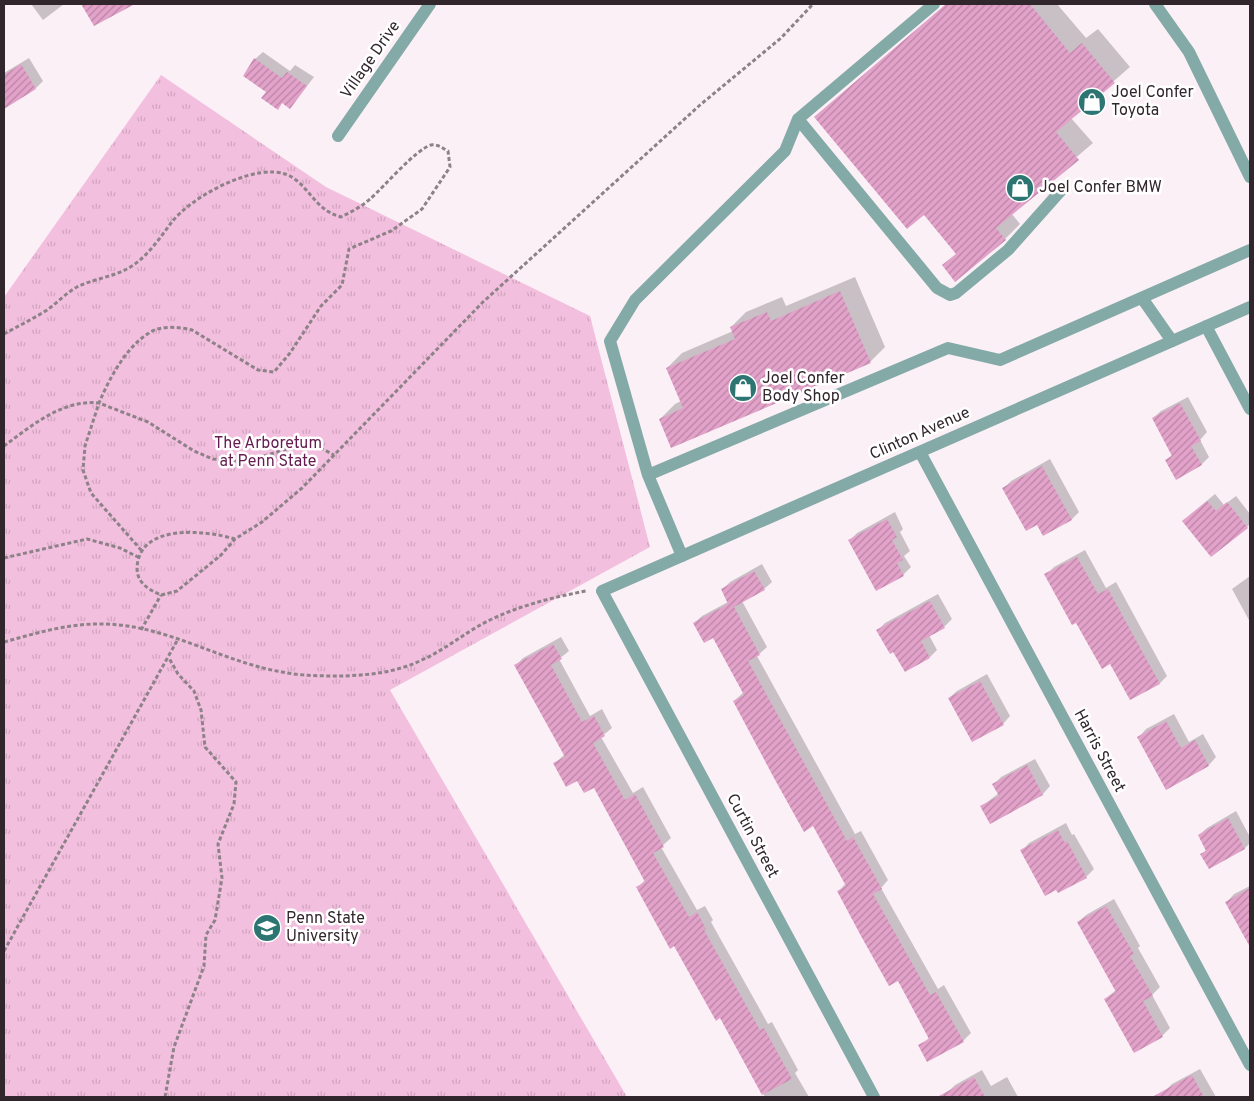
<svg xmlns="http://www.w3.org/2000/svg" width="1254" height="1101" font-family="Overpass,sans-serif">
	<style>
		.park { fill: url(#park-tufts) }
		.shadow { fill: #0003 }
		.building { fill: url(#building-hatch) }
		.lines { fill: none; stroke-linecap: round; stroke-linejoin: round }
		.path { stroke: #8d8288; stroke-width: 3; stroke-dasharray: 4 2.5; stroke-linecap: butt }
		.lane { stroke: #84aaa8; stroke-width: 12 }
		.street { stroke: #84aaa8; stroke-width: 12 }
		.labels { text-anchor: middle; dominant-baseline: central; stroke-width: 5; stroke-linejoin: round; paint-order: stroke }
		.street-label { font-size: 16px; fill: #31262c; stroke: #fff }
		.poi-label { font-size: 16px; fill: #31262c; stroke: #fff; text-anchor: start }
		.park-label { font-size: 16px; fill: #651b4f; stroke: #fff }
	</style>
	<defs>
		<pattern id="park-tufts" width="24" height="20" patternUnits="userSpaceOnUse" patternTransform="scale(1.25)"><rect width="24" height="20" fill="#f3bfde"/><path d="M3 7l-1-3M5 7V3M7 7l1-3M15 17l-1-3M17 17v-4M19 17l1-3" fill="none" stroke="#d1a4bf"/></pattern>
		<pattern id="building-hatch" width="6" height="6" patternUnits="userSpaceOnUse" patternTransform="scale(1.25)"><rect width="6" height="6" fill="#e3a2ca"/><path d="M-1 1l2-2M0 6l6-6M5 7l2-2" fill="none" stroke="#b984a4"/></pattern>
	</defs>
	<rect width="100%" height="100%" fill="#fcf0f7"/>
	<path class="park" d="M 161,75 L 326,187 L 590,316 L 650,547 L 390,690 L 627,1097 L 4,1097 L 4,297 Z"/>
	<path class="shadow" d="M 31,4 L 64,4 L 43,20 Z
		M 947,4 L 1057,4 L 1086,38 L 1098,29 L 1130,67 L 1071,118 L 1093,143 L 1011,213 L 1020,224 L 1005,239 L 944,265 L 957,253 L 924,213 L 815,117 Z
		M 263,52 L 290,71 L 295,65 L 314,77 L 290,108 L 283,102 L 278,108 L 267,92 L 255,59 Z
		M 29,58 L 43,81 L 36,88 L 4,107 L 4,73 Z
		M 855,277 L 885,347 L 870,362 L 660,419 L 675,404 L 681,401 L 667,368 L 682,353 L 733,331 L 731,327 L 746,312 L 782,297 L 786,306 Z
		M 1188,397 L 1207,432 L 1200,440 L 1209,457 L 1202,464 L 1176,478 L 1166,460 L 1173,454 L 1153,418 L 1161,411 Z
		M 1050,459 L 1079,512 L 1072,519 L 1044,534 L 1037,523 L 1004,488 L 1011,481 Z
		M 1215,494 L 1224,505 L 1236,496 L 1250,514 L 1250,524 L 1247,527 L 1191,514 Z
		M 895,512 L 903,529 L 900,532 L 910,551 L 904,556 L 911,567 L 903,575 L 850,540 L 857,533 Z
		M 1085,550 L 1106,588 L 1116,582 L 1167,676 L 1160,683 L 1131,699 L 1111,662 L 1076,622 L 1046,575 L 1054,567 Z
		M 762,564 L 772,582 L 764,589 L 742,601 L 767,647 L 757,656 L 855,834 L 861,831 L 888,880 L 881,888 L 938,989 L 944,985 L 971,1033 L 963,1041 L 920,1046 L 930,1037 L 898,980 L 838,892 L 846,883 L 814,825 L 734,701 L 744,692 L 713,636 L 694,623 L 702,616 L 728,602 L 722,590 L 730,582 Z
		M 1250,576 L 1250,622 L 1232,589 Z
		M 938,594 L 952,619 L 944,627 L 929,635 L 937,650 L 930,657 L 894,650 L 878,630 L 885,623 Z
		M 561,637 L 569,651 L 559,659 L 590,716 L 602,709 L 612,728 L 601,737 L 633,793 L 643,787 L 671,838 L 661,847 L 697,910 L 705,906 L 713,920 L 711,922 L 768,1024 L 772,1022 L 798,1070 L 795,1073 L 809,1097 L 765,1097 L 720,1017 L 638,887 L 645,880 L 594,786 L 577,779 L 555,763 L 565,754 L 516,665 L 523,658 Z
		M 987,674 L 1010,716 L 1003,724 L 949,698 L 957,691 Z
		M 1174,714 L 1189,742 L 1203,734 L 1216,757 L 1209,765 L 1167,788 L 1139,737 L 1146,729 Z
		M 1035,759 L 1050,786 L 1043,794 L 991,823 L 982,806 L 999,793 L 994,784 L 1001,777 Z
		M 1236,811 L 1250,837 L 1250,843 L 1245,848 L 1202,854 L 1207,849 L 1199,835 L 1207,828 Z
		M 1066,823 L 1072,835 L 1074,834 L 1094,869 L 1086,877 L 1022,851 L 1029,843 Z
		M 1250,886 L 1250,944 L 1227,902 L 1234,894 Z
		M 1114,899 L 1140,946 L 1138,948 L 1160,987 L 1152,995 L 1170,1028 L 1162,1036 L 1134,1051 L 1105,999 L 1116,990 L 1078,922 L 1086,915 Z
		M 1200,1069 L 1216,1097 L 1167,1097 L 1164,1092 L 1172,1084 Z
		M 982,1070 L 991,1086 L 1007,1077 L 1018,1097 L 950,1097 L 947,1093 L 955,1085 Z"/>
	<path class="building" d="M 81,4 L 135,4 L 94,26 Z
		M 946,4 L 1030,4 L 1070,53 L 1082,43 L 1115,83 L 1056,132 L 1079,160 L 996,228 L 1006,240 L 955,282 L 942,265 L 956,254 L 924,215 L 907,229 L 814,117 Z
		M 254,58 L 282,78 L 287,72 L 307,86 L 290,109 L 282,103 L 278,110 L 261,98 L 266,92 L 243,76 Z
		M 21,64 L 36,89 L 4,109 L 4,75 Z
		M 840,291 L 871,363 L 671,448 L 659,419 L 683,408 L 666,368 L 735,339 L 730,327 L 767,312 L 771,321 Z
		M 1180,403 L 1201,441 L 1191,446 L 1202,465 L 1176,480 L 1165,460 L 1172,456 L 1152,418 Z
		M 1042,466 L 1072,520 L 1043,536 L 1037,525 L 1026,531 L 1002,488 Z
		M 1207,501 L 1216,511 L 1227,502 L 1248,528 L 1211,557 L 1182,521 Z
		M 887,519 L 897,537 L 892,540 L 903,560 L 897,563 L 904,576 L 876,591 L 848,540 Z
		M 1077,557 L 1098,594 L 1108,589 L 1160,684 L 1130,700 L 1110,664 L 1102,669 L 1076,623 L 1072,625 L 1044,574 Z
		M 754,571 L 765,590 L 734,607 L 760,655 L 748,661 L 847,841 L 853,837 L 882,889 L 873,894 L 930,995 L 936,992 L 964,1042 L 927,1062 L 918,1045 L 929,1039 L 898,981 L 889,986 L 861,936 L 837,891 L 846,886 L 813,826 L 804,832 L 774,778 L 733,701 L 744,695 L 713,638 L 704,643 L 693,623 L 728,604 L 721,589 Z
		M 930,601 L 945,628 L 921,641 L 930,658 L 905,672 L 893,652 L 890,654 L 876,630 Z
		M 553,644 L 562,659 L 551,665 L 582,722 L 594,716 L 605,736 L 593,743 L 625,800 L 635,794 L 664,847 L 653,853 L 689,917 L 697,912 L 706,929 L 704,930 L 760,1030 L 764,1028 L 792,1079 L 762,1095 L 720,1018 L 716,1021 L 674,946 L 670,949 L 636,887 L 645,882 L 594,788 L 584,793 L 577,781 L 566,787 L 553,763 L 565,757 L 514,665 Z
		M 980,681 L 1004,725 L 972,742 L 948,698 Z
		M 1166,721 L 1181,748 L 1195,740 L 1209,766 L 1166,790 L 1137,737 Z
		M 1027,765 L 1043,795 L 990,824 L 980,806 L 999,796 L 992,784 Z
		M 1228,818 L 1245,849 L 1209,869 L 1200,854 L 1206,851 L 1198,835 Z
		M 1058,830 L 1064,842 L 1067,841 L 1087,878 L 1058,893 L 1056,890 L 1045,896 L 1020,850 Z
		M 1250,888 L 1250,947 L 1225,902 Z
		M 1106,906 L 1134,954 L 1130,956 L 1153,996 L 1143,1001 L 1163,1037 L 1134,1053 L 1104,999 L 1116,992 L 1077,922 Z
		M 1192,1075 L 1204,1097 L 1152,1097 Z
		M 974,1077 L 985,1097 L 937,1097 Z"/>
	<g class="lines">
		<path class="path" d="M 4,334 C 18,326 33,319 47,310 C 57,303 66,293 77,287 C 93,279 112,277 127,269 C 146,259 159,239 171,223 C 190,198 243,170 274,172 C 308,174 308,208 341,217 C 351,212 361,207 370,199 C 383,188 416,149 431,145 C 438,144 442,148 448,151 L 450,167 L 422,209 L 391,231 L 349,249 L 342,285 L 321,306 L 290,353 L 274,372 L 258,370 L 192,330 C 179,327 160,325 149,333 C 126,347 109,379 99,403 L 148,422 L 194,451 L 213,459 L 237,461 L 264,456 L 303,444 L 319,447 L 334,455
			M 4,446 C 31,426 63,399 99,403 L 85,446 L 83,470 L 91,493 L 141,550
			M 235,539 C 205,530 139,523 137,568 C 137,583 149,590 161,595 L 177,591 L 221,555 L 235,539 L 262,522 L 302,488 L 483,302 L 700,105 L 781,38 L 813,4
			M 4,558 L 87,539 L 120,548 L 138,557
			M 141,630 L 161,595
			M 4,642 C 37,633 69,623 104,624 C 167,625 222,662 282,672 C 302,676 323,676 343,676 C 371,675 398,672 424,659 C 448,648 468,630 492,619 C 522,605 554,597 586,591
			M 4,951 L 178,639
			M 165,1097 L 174,1047 L 204,966 L 206,935 L 215,920 L 222,878 L 218,844 L 234,804 L 236,782 L 205,747 L 201,710 L 194,691 L 178,674 L 169,658"/>
		<path class="lane" d="M 1155,4 L 1189,52 L 1250,177
			M 798,119 L 937,288 L 950,295 L 956,293 L 1008,250 L 1064,187
			M 338,136 L 430,4
			M 1142,298 L 1172,341
			M 648,475 L 948,348 L 1000,360 L 1250,250
			M 682,556 L 648,475 L 610,341 L 635,300 L 785,151 L 798,119 L 934,4"/>
		<path class="street" d="M 1206,326 L 1250,409
			M 920,452 L 1250,1065
			M 874,1097 L 602,591 L 1250,307"/>
	</g>
	<defs>
		<symbol id="shop-disc" viewBox="-11 -11 22 22"><circle r="9.5" fill="#2c7572" stroke="#fff"/><path d="M-5-2.5h2.3a2.7 3.5 0 0 1 5.4 0H5L5.5 6h-11ZM-1.5-2.5h3a1.5 2.3 0 0 0-3 0Z" fill="#fff"/></symbol>
		<symbol id="university-disc" viewBox="-11 -11 22 22"><circle r="9.5" fill="#2c7572" stroke="#fff"/><path d="M0-5L7-2L0 1L-7-2ZM-4 1L0 2.5L4 1V4Q0 6-4 4Z" fill="#fff"/></symbol>
	</defs>
	<g fill-rule="evenodd">
		<use href="#shop-disc" x="1076" y="86" width="32" height="32"/>
		<use href="#shop-disc" x="1004" y="172" width="32" height="32"/>
		<use href="#shop-disc" x="727" y="372" width="32" height="32"/>
		<use href="#university-disc" x="251" y="912" width="32" height="32"/>
	</g>
	<g class="labels">
		<g class="street-label">
			<text transform="translate(371 60) rotate(-55)">Village Drive</text>
			<text transform="translate(920 434) rotate(-24)">Clinton Avenue</text>
			<text transform="translate(1099 751) rotate(62)">Harris Street</text>
			<text transform="translate(752 836) rotate(62)">Curtin Street</text>
		</g>
		<g class="poi-label">
			<text x="1111" y="93">Joel Confer<tspan x="1111" dy="18">Toyota</tspan></text>
			<text x="1039" y="188">Joel Confer BMW</text>
			<text x="762" y="379">Joel Confer<tspan x="762" dy="18">Body Shop</tspan></text>
			<text x="286" y="919">Penn State<tspan x="286" dy="18">University</tspan></text>
		</g>
		<g class="park-label">
			<text x="268" y="444">The Arboretum<tspan x="268" dy="18">at Penn State</tspan></text>
		</g>
	</g>
	<rect width="1254" height="1101" fill="none" stroke="#31262c" stroke-width="10"/>
</svg>
